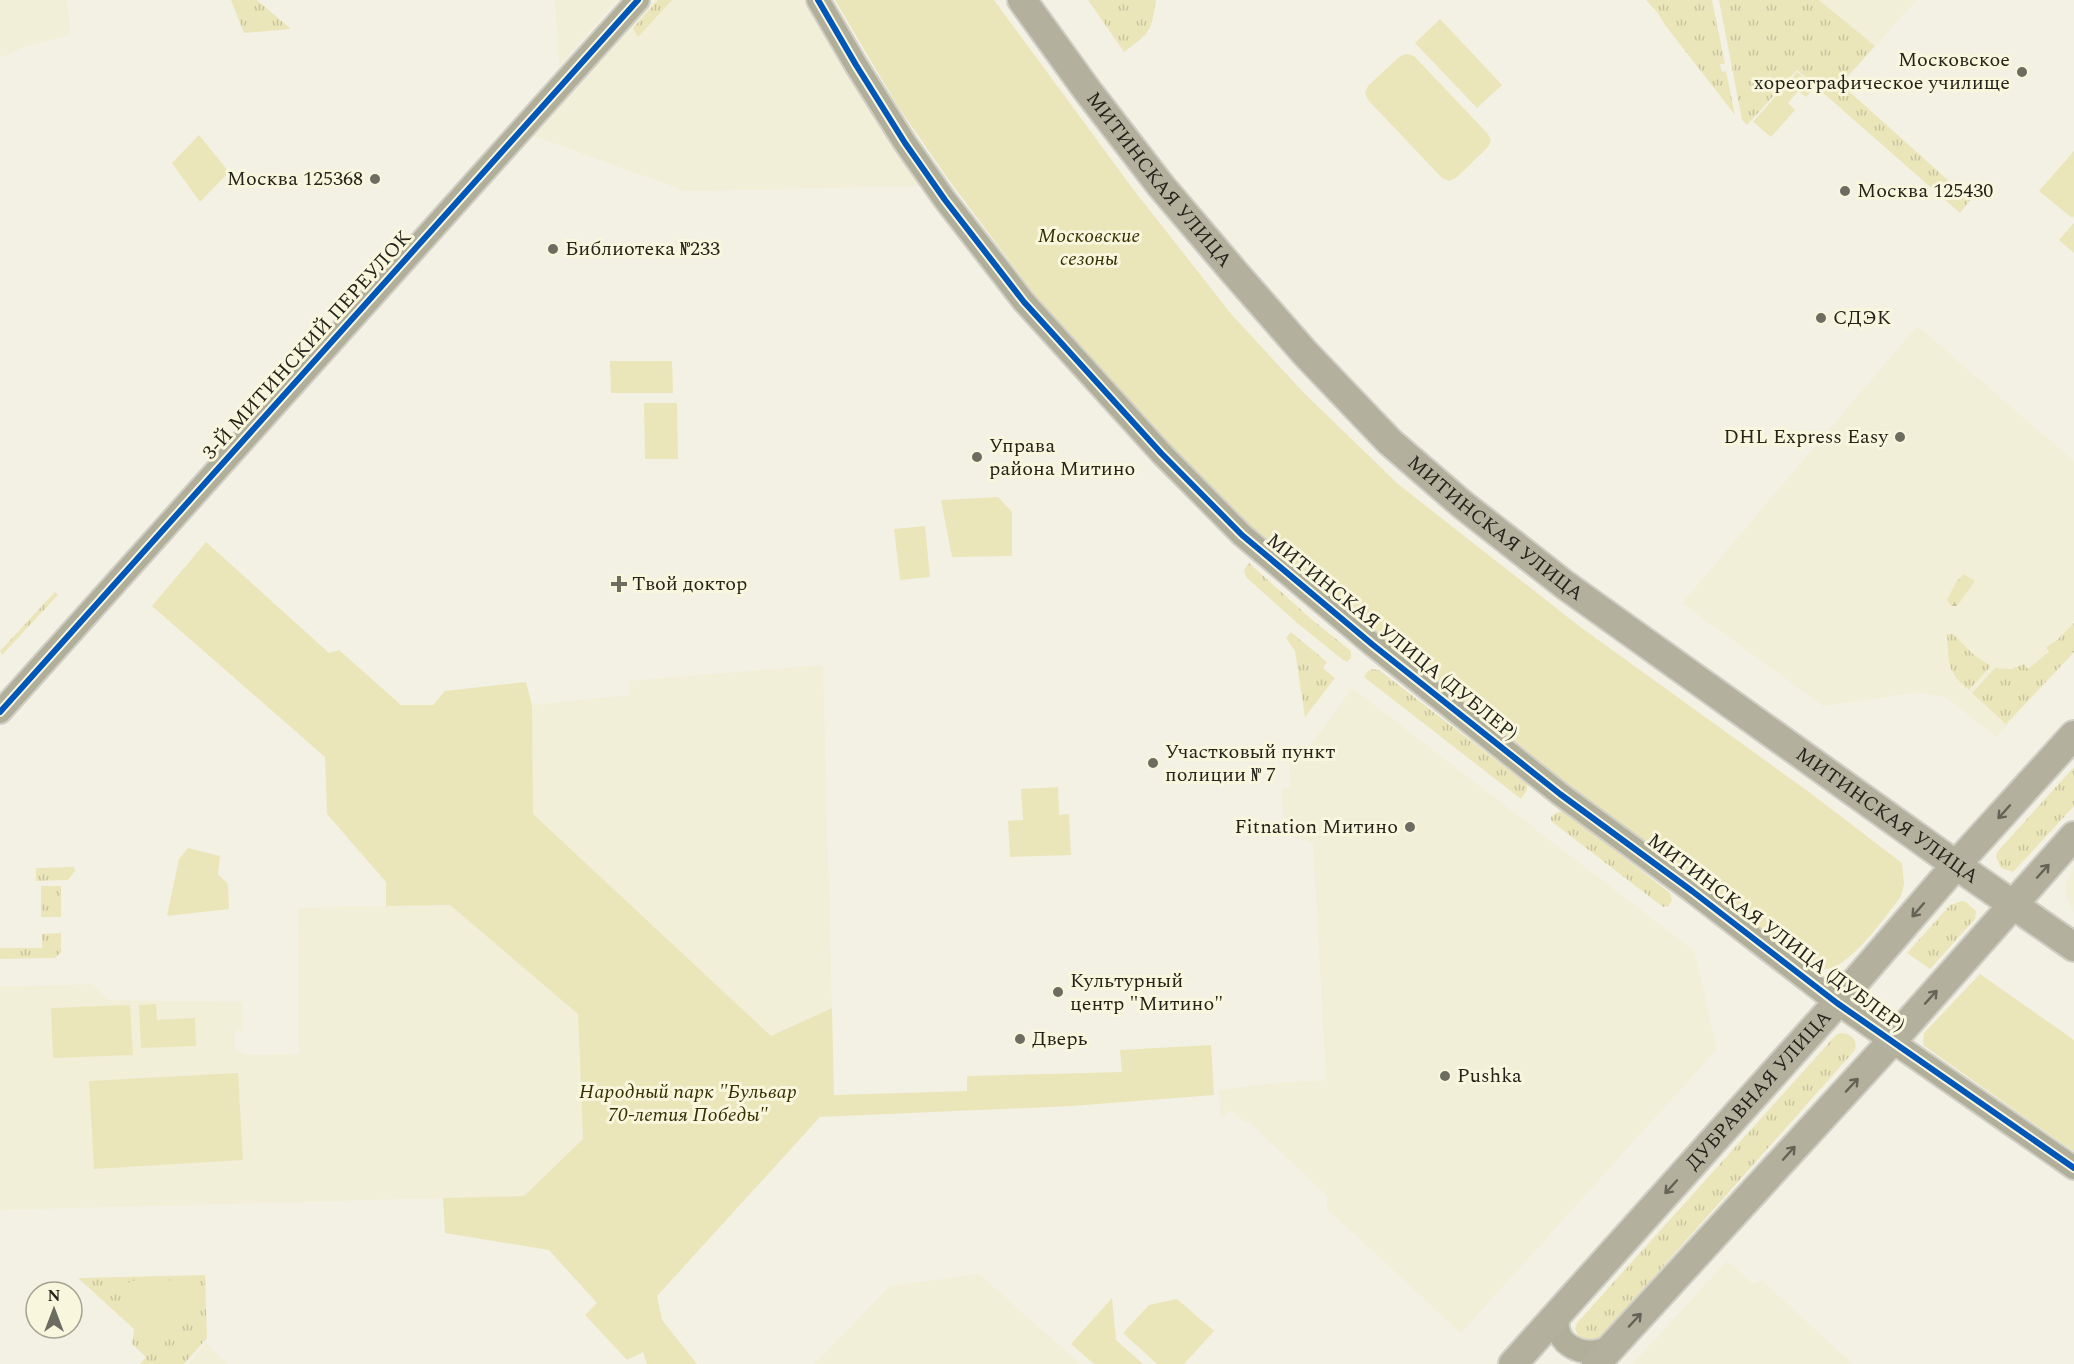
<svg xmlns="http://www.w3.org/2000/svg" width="2074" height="1364" font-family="Spectral,serif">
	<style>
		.built { fill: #f2efd8; fill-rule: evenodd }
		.grass { fill: url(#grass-tufts) }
		.forest { fill: url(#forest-firs) }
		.park { fill: #ebe5ba }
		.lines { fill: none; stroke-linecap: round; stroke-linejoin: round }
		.minor-casing { stroke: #d0cfc6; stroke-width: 26 }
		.major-casing { stroke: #d0cfc6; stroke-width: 32 }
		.minor { stroke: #b1ae99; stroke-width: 22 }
		.major { stroke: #b3b19e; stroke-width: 28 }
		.cycleway-casing { stroke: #f9f6de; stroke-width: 10 }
		.cycleway { stroke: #0057b8; stroke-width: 6 }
		.oneway { stroke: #656356 }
		.poi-dot { fill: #6d6c61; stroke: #f9f6de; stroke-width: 2 }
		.labels { text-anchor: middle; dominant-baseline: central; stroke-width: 6; stroke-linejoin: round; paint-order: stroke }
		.poi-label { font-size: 20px; fill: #25241b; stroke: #f9f6de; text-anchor: start }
		.street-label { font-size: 20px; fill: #25241b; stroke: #f9f6de }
		.park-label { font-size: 20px; font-style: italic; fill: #352f00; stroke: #f9f6de }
	</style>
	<defs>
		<pattern id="grass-tufts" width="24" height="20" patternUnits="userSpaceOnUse" patternTransform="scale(1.5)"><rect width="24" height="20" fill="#ebe5ba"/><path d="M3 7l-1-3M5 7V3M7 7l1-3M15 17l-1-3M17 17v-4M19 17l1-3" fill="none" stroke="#c9c49f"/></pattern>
		<pattern id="forest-firs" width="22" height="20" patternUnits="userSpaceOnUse" patternTransform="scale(1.5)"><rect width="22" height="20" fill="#ebe5ba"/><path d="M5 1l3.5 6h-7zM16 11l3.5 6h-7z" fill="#c9c49f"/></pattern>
	</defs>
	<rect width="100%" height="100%" fill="#f3f1e4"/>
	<path class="built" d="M 0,0 L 67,0 L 70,35 L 26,46 L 0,58 Z
		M 555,0 L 617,0 L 559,67 Z
		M 655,0 L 806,0 L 919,186 L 685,191 L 534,136 Z
		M 1819,0 L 1917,0 L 1875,46 Z
		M 1917,326 L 2074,461 L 2074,623 L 2056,641 L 2046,647 L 2049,652 L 2028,670 L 2024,664 L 2011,669 L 1995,668 L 2006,724 L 2074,652 L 2074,653 L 1996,737 L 1947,698 L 1919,692 L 1823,706 L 1682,603 ZM 1953,636 L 1973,654 L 1991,666 L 1969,690 L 1952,675 Z
		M 823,665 L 832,1008 L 771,1036 L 533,814 L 532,705 L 630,695 L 629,681 Z
		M 1352,688 L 1694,951 L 1717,1049 L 1461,1333 L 1327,1209 L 1327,1196 L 1248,1121 L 1246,1123 L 1230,1110 L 1223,1118 L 1220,1115 L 1219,1090 L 1266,1084 L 1326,1080 L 1313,843 L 1284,834 L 1282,789 L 1290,788 L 1289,747 L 1310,746 Z
		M 2074,865 L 2074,913 L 2066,896 L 2066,885 Z
		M 450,905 L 578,1014 L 583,1139 L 524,1196 L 0,1210 L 0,987 L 93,984 L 108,1000 L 242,1002 L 243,1030 L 235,1031 L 235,1050 L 247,1055 L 299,1054 L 298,908 Z
		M 1727,1261 L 1753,1284 L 1761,1280 L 1853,1364 L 1632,1364 Z
		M 979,1274 L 1080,1364 L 814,1364 L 890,1286 Z
		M 206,1343 L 228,1364 L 188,1364 Z"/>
	<path class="grass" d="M 231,0 L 257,0 L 291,29 L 244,33 Z
		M 658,0 L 672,0 L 638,37 L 633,28 Z
		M 1088,0 L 1156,0 C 1151,34 1150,32 1124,52 Z
		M 1646,0 L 1712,0 L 1725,64 L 1720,64 L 1722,72 L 1726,71 L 1735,115 L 1665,25 L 1657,12 Z
		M 1719,0 L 1819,0 L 1875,46 L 1841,84 L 1970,200 L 1960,213 L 1797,70 L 1747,125 L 1742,120 Z
		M 1249,563 L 1310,618 L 1351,651 L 1351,658 L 1347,662 L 1343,660 L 1296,622 L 1246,577 L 1244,570 Z
		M 55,592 L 58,595 L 2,655 L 0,651 Z
		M 2074,623 L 2074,652 L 2006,724 L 1972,693 L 1995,668 L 2011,669 L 2024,664 L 2028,669 L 2049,652 L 2046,647 L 2056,641 Z
		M 1291,632 L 1327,662 L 1323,668 L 1335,678 L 1305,717 L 1295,651 L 1286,638 Z
		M 1953,634 L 1973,654 L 1991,666 L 1969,690 C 1946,672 1949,662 1947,634 Z
		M 1373,669 L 1379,670 L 1527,784 L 1527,790 L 1521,799 L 1364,677 L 1368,671 Z
		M 2074,767 L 2074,806 L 2013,872 L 2001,868 L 1996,857 L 1997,852 Z
		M 1564,811 L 1670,893 L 1672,900 L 1669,906 L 1663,907 L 1551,821 L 1551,817 L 1558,812 Z
		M 74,867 L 75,871 L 68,880 L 36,881 L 36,868 Z
		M 41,886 L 61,886 L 61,917 L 41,917 Z
		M 1962,901 L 1966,902 L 1976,911 L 1975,919 L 1930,969 L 1907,953 L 1950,905 Z
		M 61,933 L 61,952 L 55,958 L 0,959 L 0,948 L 42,948 L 42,934 Z
		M 1840,1033 C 1851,1033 1858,1039 1855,1050 L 1597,1341 L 1580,1339 L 1575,1329 L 1577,1323 L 1836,1035 Z
		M 205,1275 L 207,1338 L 184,1364 L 140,1364 L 146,1357 L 132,1344 L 134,1329 L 78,1278 Z"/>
	<path class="forest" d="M 1964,574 L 1975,581 L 1957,606 L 1951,606 L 1947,600 L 1956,582 Z"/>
	<path class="park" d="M 835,0 L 994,0 L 1133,189 L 1232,315 L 1304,393 L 1398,484 L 1579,626 L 1809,792 L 1902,863 L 1904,884 L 1901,896 C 1888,914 1848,970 1825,969 C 1817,969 1810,964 1803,960 L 1551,772 L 1253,530 L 1169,446 L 1034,294 L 946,176 L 897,105 Z
		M 1440,19 L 1502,85 L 1477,108 L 1415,43 Z
		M 1406,54 L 1414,56 L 1488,134 L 1491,141 L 1488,147 L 1456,178 L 1449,181 L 1442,178 L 1368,100 L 1365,93 L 1368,86 L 1399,57 Z
		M 1797,72 L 1815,87 L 1806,97 L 1798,91 L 1788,103 L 1795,110 L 1771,137 L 1753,122 Z
		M 199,135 L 229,172 L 200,202 L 172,163 Z
		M 2074,151 L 2074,216 L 2072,218 L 2039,191 Z
		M 2074,223 L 2074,253 L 2059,240 Z
		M 610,361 L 672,361 L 673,393 L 611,393 Z
		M 644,403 L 677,403 L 678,459 L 645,459 Z
		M 998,497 L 1012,512 L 1012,556 L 952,557 L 941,500 Z
		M 925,526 L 930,577 L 900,580 L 894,529 Z
		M 206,542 L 329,653 L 339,650 L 401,705 L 433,705 L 445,691 L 526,682 L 532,705 L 533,814 L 771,1036 L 832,1008 L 834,1095 L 967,1091 L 967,1076 L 1122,1072 L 1120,1050 L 1211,1045 L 1214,1095 L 1072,1106 L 820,1117 L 657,1296 L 662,1320 L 697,1364 L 647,1364 L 643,1352 L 627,1360 L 585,1315 L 597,1303 L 549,1250 L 445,1233 L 443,1198 L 524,1196 L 583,1139 L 578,1014 L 450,905 L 386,906 L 386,882 L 327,814 L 325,757 L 152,606 Z
		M 1058,787 L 1059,815 L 1069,814 L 1071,855 L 1010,857 L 1008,821 L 1023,820 L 1021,789 Z
		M 188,848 L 220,856 L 218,874 L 228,884 L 229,909 L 167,916 L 179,859 Z
		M 1980,974 L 2074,1040 L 2074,1152 L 1923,1045 L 1924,1033 Z
		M 156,1004 L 157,1020 L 195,1018 L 196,1046 L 141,1048 L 139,1005 Z
		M 130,1005 L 133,1055 L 53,1058 L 51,1008 Z
		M 238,1073 L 243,1160 L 94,1169 L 89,1081 Z
		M 194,1280 L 195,1311 L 159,1348 L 117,1310 L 130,1281 Z
		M 1112,1298 L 1116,1340 L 1143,1364 L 1094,1364 L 1071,1344 Z
		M 1177,1299 L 1214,1331 L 1184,1364 L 1157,1364 L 1123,1333 L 1149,1305 Z"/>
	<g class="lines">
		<defs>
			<path id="minor" d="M 818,0 L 856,65 L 905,143 L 945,200 L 1024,302 L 1161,453 L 1242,535 L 1373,645 L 1560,794 L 1692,891 L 1837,1003 L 2074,1168
				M 0,712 L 638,0
				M 1564,1306 C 1542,1340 1584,1364 1612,1345"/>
			<g id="major">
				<path id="s1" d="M 1022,0 L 1087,90 L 1161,186 L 1235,273 L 1305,353 L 1390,442 L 1463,505 L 1565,585 L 1956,865 L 2074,947"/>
				<path id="s2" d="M 1513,1364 L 1837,1003 L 1956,865 L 2074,735"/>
				<path d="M 1596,1364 L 1892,1041 L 2074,836"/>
			</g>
		</defs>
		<use href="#minor" class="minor-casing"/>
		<use href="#major" class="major-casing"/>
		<use href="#minor" class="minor"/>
		<use href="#major" class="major"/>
		<defs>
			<path id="cycleway" d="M 818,0 L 856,65 L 905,143 L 945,200 L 1024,302 L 1161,453 L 1242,535 L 1373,645 L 1560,794 L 1692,891 L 1837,1003 L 2074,1168
				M 0,712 L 638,0"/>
		</defs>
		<use href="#cycleway" class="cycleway-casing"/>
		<use href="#cycleway" class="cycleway"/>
	</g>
	<defs><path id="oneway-shaft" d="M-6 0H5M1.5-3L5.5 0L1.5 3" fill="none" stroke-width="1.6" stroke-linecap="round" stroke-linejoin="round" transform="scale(1.5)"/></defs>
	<g class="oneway">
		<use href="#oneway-shaft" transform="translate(2004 812) rotate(132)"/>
		<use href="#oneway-shaft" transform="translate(2043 871) rotate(-48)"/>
		<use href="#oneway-shaft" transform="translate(1918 910) rotate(131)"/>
		<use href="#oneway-shaft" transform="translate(1931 997) rotate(-48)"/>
		<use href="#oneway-shaft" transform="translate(1852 1085) rotate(-47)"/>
		<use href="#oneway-shaft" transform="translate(1789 1153) rotate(-48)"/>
		<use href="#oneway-shaft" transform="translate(1671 1187) rotate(132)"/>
		<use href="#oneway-shaft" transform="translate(1635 1320) rotate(-47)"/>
	</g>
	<g class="poi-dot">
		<circle cx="2022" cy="72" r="6"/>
		<circle cx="375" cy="179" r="6"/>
		<circle cx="1845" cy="191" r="6"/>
		<circle cx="553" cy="249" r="6"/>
		<circle cx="1821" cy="318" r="6"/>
		<circle cx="1900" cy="437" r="6"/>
		<circle cx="977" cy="457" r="6"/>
		<path d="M616 575h6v6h6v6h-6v6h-6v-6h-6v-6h6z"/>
		<circle cx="1153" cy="763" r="6"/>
		<circle cx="1410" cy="827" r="6"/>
		<circle cx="1058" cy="992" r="6"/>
		<circle cx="1020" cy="1039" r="6"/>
		<circle cx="1445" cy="1076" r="6"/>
	</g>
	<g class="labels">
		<g class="poi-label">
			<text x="2010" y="60" text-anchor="end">Московское<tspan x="2010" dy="23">хореографическое училище</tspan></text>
			<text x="363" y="179" text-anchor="end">Москва 125368</text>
			<text x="1857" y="191">Москва 125430</text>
			<text x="565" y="249">Библиотека №233</text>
			<text x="1833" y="318">СДЭК</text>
			<text x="1888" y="437" text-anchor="end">DHL Express Easy</text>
			<text x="989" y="446">Управа<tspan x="989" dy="23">района Митино</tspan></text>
			<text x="632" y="584">Твой доктор</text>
			<text x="1165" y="752">Участковый пункт<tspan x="1165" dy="23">полиции № 7</tspan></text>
			<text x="1398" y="827" text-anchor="end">Fitnation Митино</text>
			<text x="1070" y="981">Культурный<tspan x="1070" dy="23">центр "Митино"</tspan></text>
			<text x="1032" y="1039">Дверь</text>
			<text x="1457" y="1076">Pushka</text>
		</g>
		<g class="street-label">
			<text stroke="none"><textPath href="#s1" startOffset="226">МИТИНСКАЯ УЛИЦА</textPath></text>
			<text transform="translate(307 345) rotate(-48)">3-Й МИТИНСКИЙ ПЕРЕУЛОК</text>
			<text stroke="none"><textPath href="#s1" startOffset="712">МИТИНСКАЯ УЛИЦА</textPath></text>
			<text transform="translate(1392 637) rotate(39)">МИТИНСКАЯ УЛИЦА (ДУБЛЕР)</text>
			<text stroke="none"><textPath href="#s1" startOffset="1198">МИТИНСКАЯ УЛИЦА</textPath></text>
			<text transform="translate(1776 933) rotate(37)">МИТИНСКАЯ УЛИЦА (ДУБЛЕР)</text>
			<text stroke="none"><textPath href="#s2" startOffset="368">ДУБРАВНАЯ УЛИЦА</textPath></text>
		</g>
		<g class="park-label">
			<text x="1089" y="236">Московские<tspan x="1089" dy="23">сезоны</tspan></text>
			<text x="688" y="1092">Народный парк "Бульвар<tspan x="688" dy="23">70-летия Победы"</tspan></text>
		</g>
	</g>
	<g transform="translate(54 1310)"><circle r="28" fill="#f9f6de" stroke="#a4a290" stroke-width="1.5"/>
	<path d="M0-4.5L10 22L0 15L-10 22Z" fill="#6d6c61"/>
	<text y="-9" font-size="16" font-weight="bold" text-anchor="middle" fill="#25241b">N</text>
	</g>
</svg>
